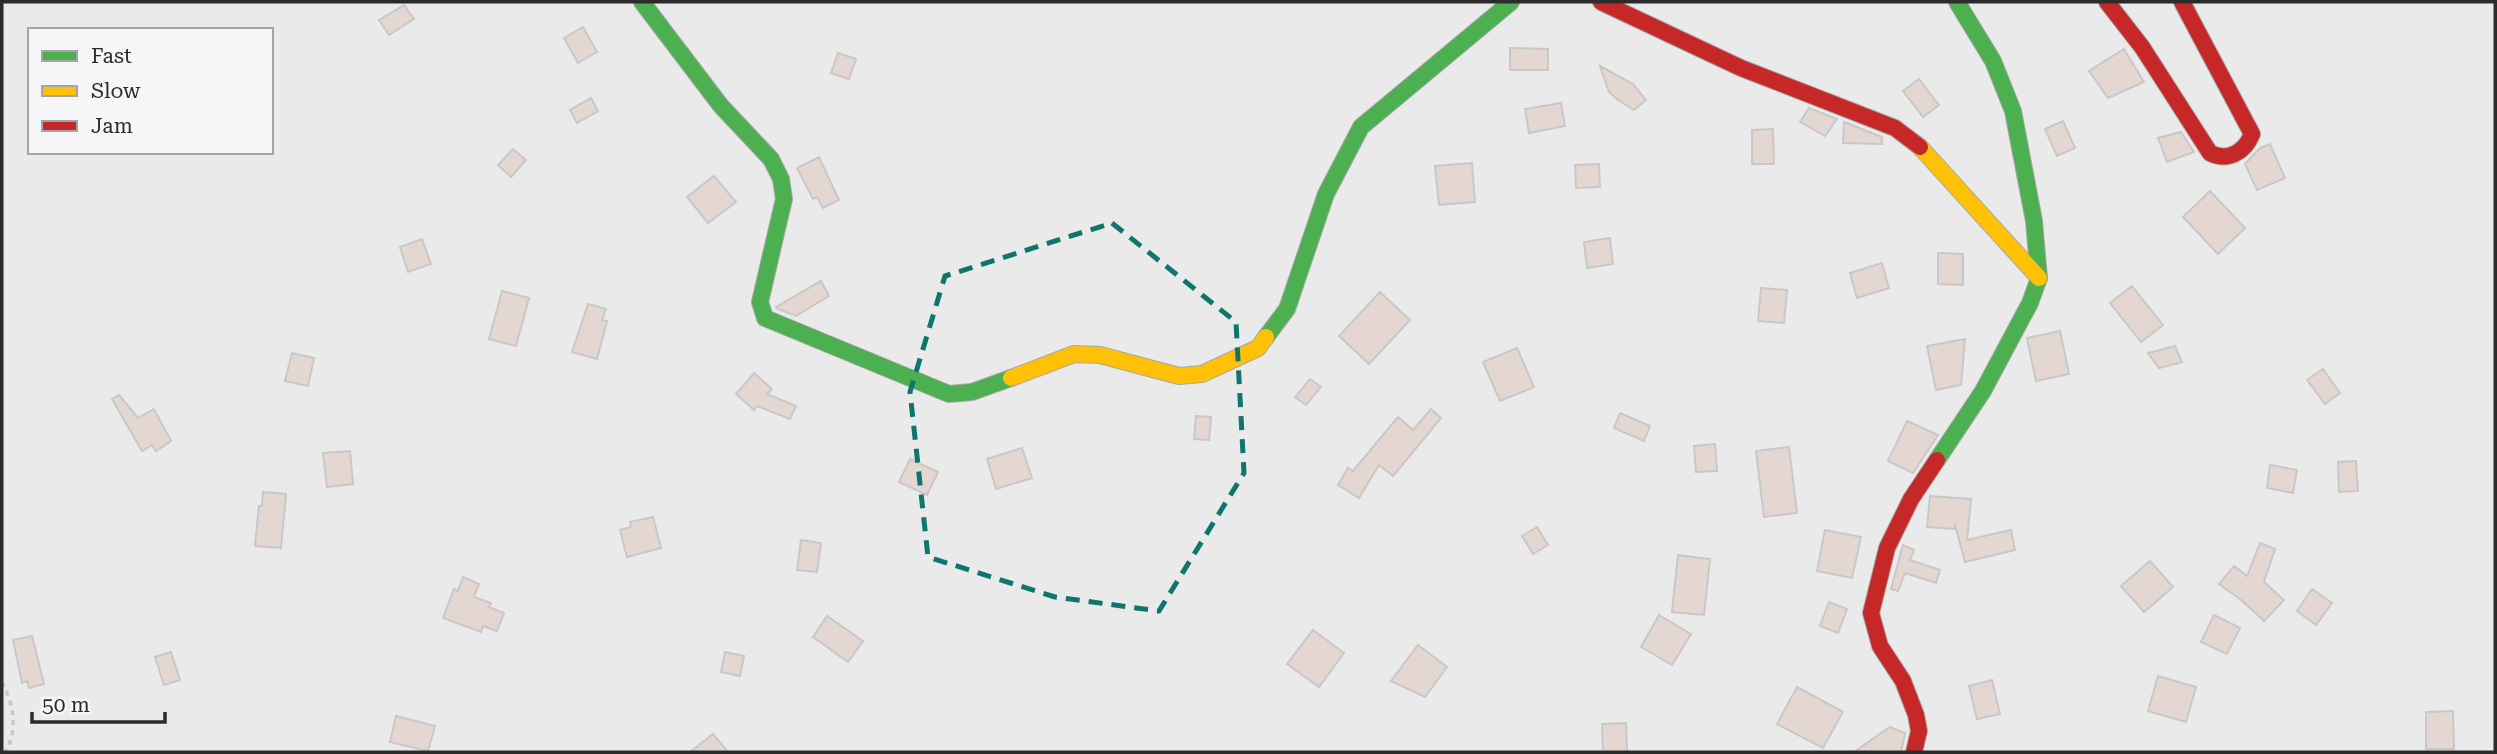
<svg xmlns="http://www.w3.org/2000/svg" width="2497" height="754" font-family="'Roboto Serif',serif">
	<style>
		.building { fill: #e4d7d1; stroke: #c8c8c8; stroke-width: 2 }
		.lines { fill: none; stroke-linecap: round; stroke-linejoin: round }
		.fast-casing { stroke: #a7a7a8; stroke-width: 18 }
		.slow-casing { stroke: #a7a7a8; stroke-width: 18 }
		.jam-casing { stroke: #a7a7a8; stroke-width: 18 }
		.path { stroke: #c7c7c8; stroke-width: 3.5; stroke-dasharray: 5 5; stroke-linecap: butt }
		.fast { stroke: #4caf50; stroke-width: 16 }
		.slow { stroke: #ffc107; stroke-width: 16 }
		.jam { stroke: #c62828; stroke-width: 16 }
		.marked { fill: none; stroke: #0f766e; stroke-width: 5; stroke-dasharray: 14 9; stroke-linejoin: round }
	</style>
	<rect width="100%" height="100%" fill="#eaeaea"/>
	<path class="building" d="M 404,5 L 414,19 L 389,35 L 379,20 Z
		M 583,27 L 597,52 L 578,63 L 564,38 Z
		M 1510,48 L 1548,49 L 1548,70 L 1510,70 Z
		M 2124,49 L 2144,82 L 2108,98 L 2089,71 Z
		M 838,53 L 856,59 L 849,79 L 831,73 Z
		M 1600,66 L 1633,84 L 1646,100 L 1634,110 L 1618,100 L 1609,92 Z
		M 1919,79 L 1939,105 L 1923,117 L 1903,91 Z
		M 591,98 L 598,111 L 577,123 L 570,110 Z
		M 1561,103 L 1565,126 L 1529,133 L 1525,109 Z
		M 1809,108 L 1837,119 L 1825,136 L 1800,122 Z
		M 2063,121 L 2075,148 L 2057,156 L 2045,129 Z
		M 1844,122 L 1882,137 L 1882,144 L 1843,143 Z
		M 1773,129 L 1774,164 L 1752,164 L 1752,130 Z
		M 2181,132 L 2194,152 L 2167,162 L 2158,138 Z
		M 2270,144 L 2285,178 L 2257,190 L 2245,164 L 2260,148 Z
		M 513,149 L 526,160 L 511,177 L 498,165 Z
		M 819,157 L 839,200 L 823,208 L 817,197 L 813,199 L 797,168 Z
		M 1472,163 L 1475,202 L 1439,205 L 1435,166 Z
		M 1599,164 L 1600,187 L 1576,188 L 1575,165 Z
		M 714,176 L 736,202 L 708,223 L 687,197 Z
		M 2210,191 L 2245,228 L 2218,254 L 2183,217 Z
		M 1610,238 L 1613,264 L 1587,268 L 1584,242 Z
		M 422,239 L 431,264 L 408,272 L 400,247 Z
		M 1938,253 L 1963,254 L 1963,285 L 1938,284 Z
		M 1882,263 L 1889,288 L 1857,298 L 1850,273 Z
		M 821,281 L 829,296 L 796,316 L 778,309 L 776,307 Z
		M 2132,286 L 2163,325 L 2141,342 L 2110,303 Z
		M 1761,288 L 1787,290 L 1784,323 L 1758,321 Z
		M 502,291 L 529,298 L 516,346 L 489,339 Z
		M 1380,292 L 1410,320 L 1369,364 L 1339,336 Z
		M 588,304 L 606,309 L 602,320 L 607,321 L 597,359 L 572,352 Z
		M 2060,331 L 2069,374 L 2036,381 L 2027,338 Z
		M 1965,339 L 1961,385 L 1936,390 L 1927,346 Z
		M 2175,346 L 2182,362 L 2159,368 L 2148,353 Z
		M 1517,348 L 1534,387 L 1500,401 L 1483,362 Z
		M 292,353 L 314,358 L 308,386 L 285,381 Z
		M 2323,369 L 2340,393 L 2325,404 L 2307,380 Z
		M 754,373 L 772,389 L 767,394 L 796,406 L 790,419 L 757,406 L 754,410 L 736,394 Z
		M 1310,379 L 1321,387 L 1306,405 L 1295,397 Z
		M 119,395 L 138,418 L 154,409 L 171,441 L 156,451 L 152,445 L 142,451 L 112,399 Z
		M 1431,409 L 1441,418 L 1393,476 L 1379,465 L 1359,498 L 1338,485 L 1348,468 L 1353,471 L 1398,417 L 1413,430 Z
		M 1620,413 L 1650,426 L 1644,441 L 1614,428 Z
		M 1196,416 L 1211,417 L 1209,440 L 1194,439 Z
		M 1907,421 L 1938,435 L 1913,473 L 1888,461 Z
		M 1715,444 L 1717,471 L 1696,472 L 1694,446 Z
		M 1789,447 L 1797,513 L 1764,517 L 1756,451 Z
		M 1022,448 L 1032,478 L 996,489 L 987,459 Z
		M 350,451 L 353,484 L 327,487 L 323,453 Z
		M 910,459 L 938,472 L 927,495 L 899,482 Z
		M 2356,461 L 2358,491 L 2339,492 L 2338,462 Z
		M 2270,465 L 2297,470 L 2293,493 L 2267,488 Z
		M 263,492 L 286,494 L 281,548 L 255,546 L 259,506 L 262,506 Z
		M 1930,496 L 1971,499 L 1967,540 L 2011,530 L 2015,550 L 1965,562 L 1955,525 L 1954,529 L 1927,527 Z
		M 653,517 L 661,548 L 627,557 L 620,530 L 631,527 L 630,522 Z
		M 1537,527 L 1548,545 L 1533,554 L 1522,536 Z
		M 1825,530 L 1861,537 L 1852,578 L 1817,571 Z
		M 801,540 L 821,543 L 817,572 L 797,570 Z
		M 2260,543 L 2275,549 L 2264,582 L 2284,600 L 2264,621 L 2240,599 L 2219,584 L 2234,566 L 2247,576 Z
		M 1903,545 L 1914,550 L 1910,560 L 1940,570 L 1936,583 L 1905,573 L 1898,591 L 1891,589 Z
		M 1678,555 L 1710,559 L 1704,615 L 1672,612 Z
		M 2150,561 L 2173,587 L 2144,612 L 2121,586 Z
		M 463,577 L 479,584 L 474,597 L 491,603 L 489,607 L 504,613 L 497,631 L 483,626 L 481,632 L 443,618 L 454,589 L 458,591 Z
		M 2312,589 L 2332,603 L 2316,625 L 2297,611 Z
		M 1829,602 L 1847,609 L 1838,633 L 1820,626 Z
		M 1659,615 L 1691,634 L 1672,665 L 1641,647 Z
		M 2214,615 L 2240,628 L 2227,654 L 2201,642 Z
		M 827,616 L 863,641 L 848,662 L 813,637 Z
		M 1313,630 L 1344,653 L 1319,687 L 1287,664 Z
		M 32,636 L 44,684 L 29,688 L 27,681 L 22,683 L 13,640 Z
		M 1418,645 L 1447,667 L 1425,697 L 1391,681 Z
		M 171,652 L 180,680 L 164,685 L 155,657 Z
		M 725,652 L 744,656 L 740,676 L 721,672 Z
		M 2158,676 L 2196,687 L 2186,722 L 2148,711 Z
		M 1992,680 L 2000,714 L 1977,719 L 1969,686 Z
		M 1797,687 L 1843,712 L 1823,748 L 1777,724 Z
		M 2453,711 L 2454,749 L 2426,749 L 2426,712 Z
		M 396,716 L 435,726 L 428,751 L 390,742 Z
		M 1626,723 L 1627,752 L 1603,752 L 1602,724 Z
		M 1890,727 L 1905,733 L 1901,752 L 1854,752 Z
		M 713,734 L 728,752 L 690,752 Z"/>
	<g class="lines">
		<defs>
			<path id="fast" d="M 642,2 L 721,106 L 771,159 L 781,179 L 784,199 L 760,302 L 765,318 L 949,394 L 972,392 L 1011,378
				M 1266,337 L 1287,309 L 1326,194 L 1361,127 L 1511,2
				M 1937,460 L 1983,391 L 2030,303 L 2039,278 L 2034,221 L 2013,111 L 1993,61 L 1957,2"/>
			<path id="slow" d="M 1920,147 L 2039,278
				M 1011,378 L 1074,354 L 1100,355 L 1179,376 L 1202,374 L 1258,348 L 1266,337"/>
			<path id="jam" d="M 1601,2 L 1741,68 L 1895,128 L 1920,147
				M 2107,2 L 2142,47 L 2210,153 C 2228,162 2245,152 2252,134 L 2182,2
				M 1914,752 L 1919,731 L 1916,715 L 1903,681 L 1880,646 L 1871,613 L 1887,548 L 1911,499 L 1937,460"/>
		</defs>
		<use href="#fast" class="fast-casing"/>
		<use href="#slow" class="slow-casing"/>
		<use href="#jam" class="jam-casing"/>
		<path class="path" d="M 2,682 C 13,703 19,730 5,752"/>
		<use href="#fast" class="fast"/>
		<use href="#slow" class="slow"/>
		<use href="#jam" class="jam"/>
	</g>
	<path class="marked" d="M 1112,223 L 1236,322 L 1244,473 L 1159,611 L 1055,597 L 928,557 L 910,392 L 945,276 Z"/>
	<rect width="2497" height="754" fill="none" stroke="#2b2b2b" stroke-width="7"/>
	<rect x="28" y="28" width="245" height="126" fill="#f6f6f8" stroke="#a5a5a6" stroke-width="2"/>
	<rect x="42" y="51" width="35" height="10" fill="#4caf50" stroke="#a5a5a6" stroke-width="2"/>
	<text x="91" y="63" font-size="21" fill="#2b2b2b">Fast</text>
	<rect x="42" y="86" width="35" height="10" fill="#ffc107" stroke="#a5a5a6" stroke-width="2"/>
	<text x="91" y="98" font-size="21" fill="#2b2b2b">Slow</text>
	<rect x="42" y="121" width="35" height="10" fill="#c62828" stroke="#a5a5a6" stroke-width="2"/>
	<text x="91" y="133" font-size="21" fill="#2b2b2b">Jam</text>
	<path d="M32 712v10h133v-10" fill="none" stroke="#2b2b2b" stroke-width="3.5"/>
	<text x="42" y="712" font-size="21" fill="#2b2b2b" stroke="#f6f6f8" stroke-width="5" paint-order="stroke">50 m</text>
</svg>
